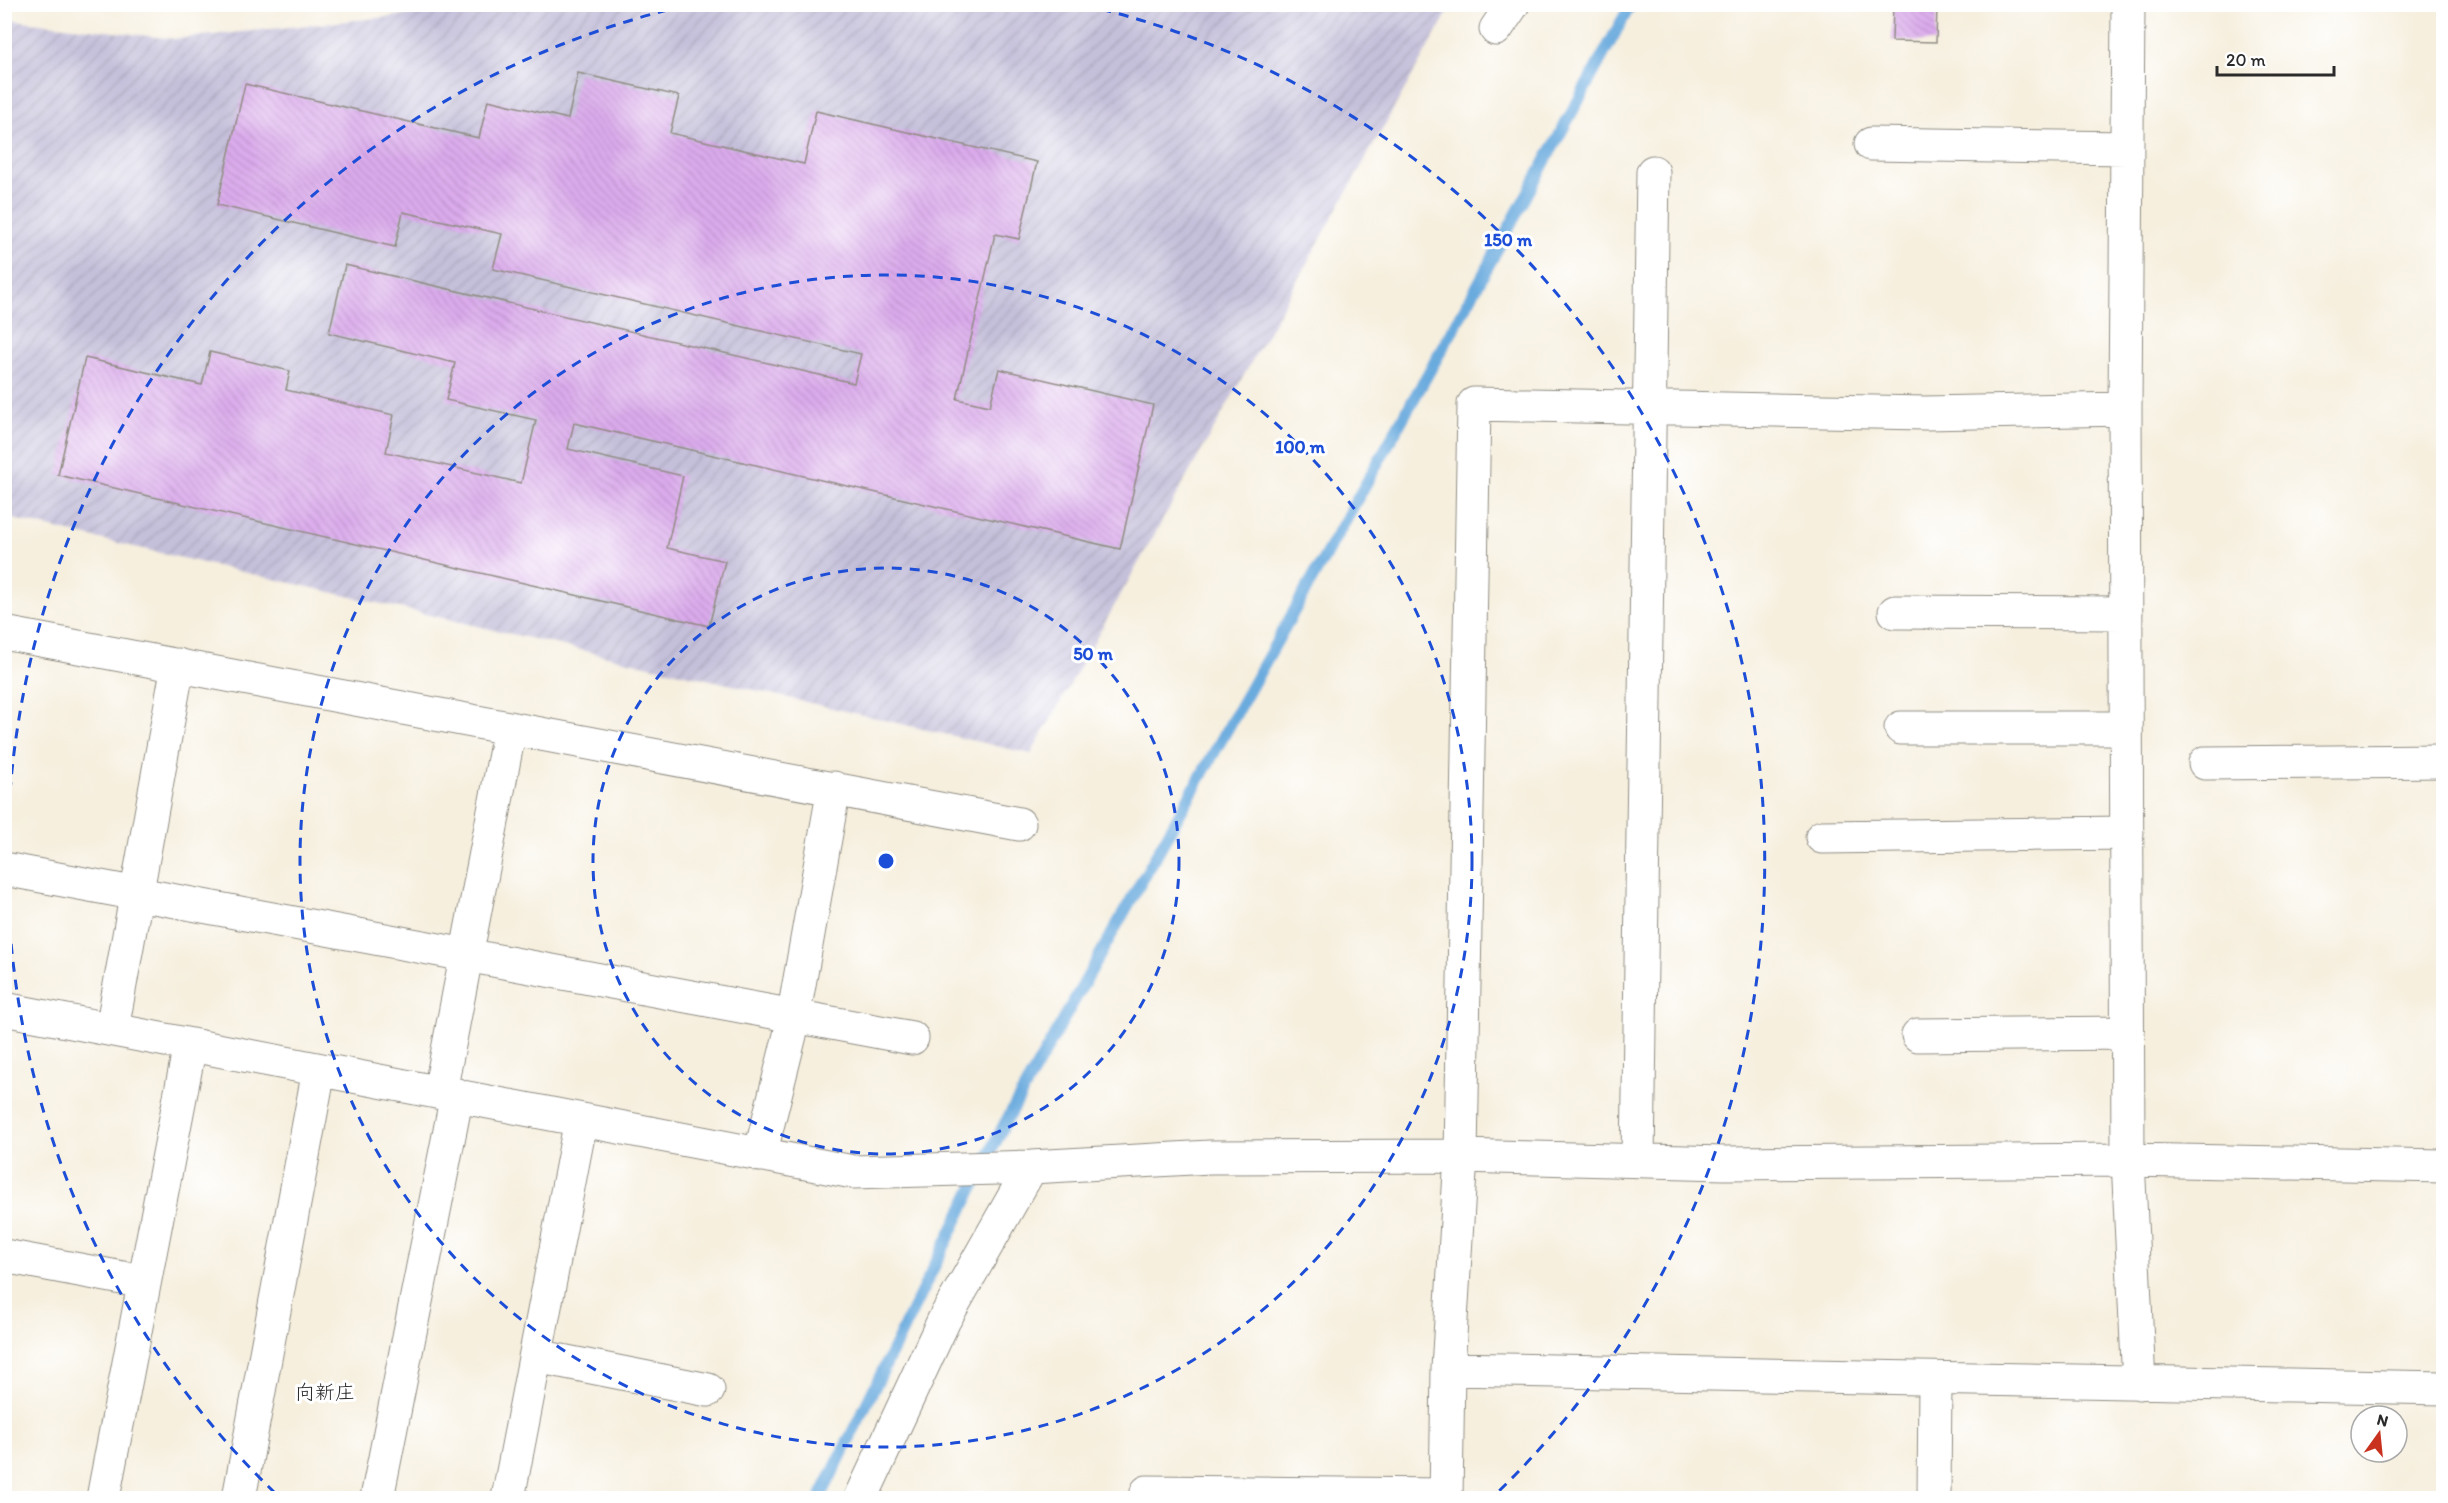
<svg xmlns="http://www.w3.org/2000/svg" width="2448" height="1503" font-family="Itim,'Klee One',sans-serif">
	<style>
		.industrial { fill: url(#industrial-furrows) }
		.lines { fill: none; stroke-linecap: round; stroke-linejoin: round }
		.stream { stroke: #6babde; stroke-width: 12 }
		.building { fill: url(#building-back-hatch) }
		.minor-casing { stroke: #908d84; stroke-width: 35 }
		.minor { stroke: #fff; stroke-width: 33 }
		.ring { fill: none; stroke: #1d4ed8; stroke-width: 3; stroke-dasharray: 10 8 }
		.labels { text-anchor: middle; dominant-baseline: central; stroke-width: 6; stroke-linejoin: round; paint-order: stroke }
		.neighbourhood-label { font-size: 20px; fill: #2b2b2b; stroke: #fff }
		.centre { fill: #1d4ed8; stroke: #fff; stroke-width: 3 }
		.ring-label { font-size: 18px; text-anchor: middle; font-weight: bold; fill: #1d4ed8; stroke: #fff; stroke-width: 6; stroke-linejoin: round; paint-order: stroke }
	</style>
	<defs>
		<pattern id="industrial-furrows" width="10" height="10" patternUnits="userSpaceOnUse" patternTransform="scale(1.5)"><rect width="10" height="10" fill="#c5c0da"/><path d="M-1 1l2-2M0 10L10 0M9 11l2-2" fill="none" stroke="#a9a5bb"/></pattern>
		<pattern id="building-back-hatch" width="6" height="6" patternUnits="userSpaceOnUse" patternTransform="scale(1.5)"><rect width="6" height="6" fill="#dbabec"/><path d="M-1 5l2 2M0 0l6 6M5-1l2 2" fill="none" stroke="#bc93cb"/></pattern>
	</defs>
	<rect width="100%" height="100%" fill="#fff"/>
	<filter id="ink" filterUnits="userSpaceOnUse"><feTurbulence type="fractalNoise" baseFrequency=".0167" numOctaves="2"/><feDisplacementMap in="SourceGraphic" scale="12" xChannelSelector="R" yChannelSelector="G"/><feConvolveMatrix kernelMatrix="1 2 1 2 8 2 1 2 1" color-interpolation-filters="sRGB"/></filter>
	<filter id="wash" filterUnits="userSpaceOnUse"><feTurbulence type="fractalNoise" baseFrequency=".008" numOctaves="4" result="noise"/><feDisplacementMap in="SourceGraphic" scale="24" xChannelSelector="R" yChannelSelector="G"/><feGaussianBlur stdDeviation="1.35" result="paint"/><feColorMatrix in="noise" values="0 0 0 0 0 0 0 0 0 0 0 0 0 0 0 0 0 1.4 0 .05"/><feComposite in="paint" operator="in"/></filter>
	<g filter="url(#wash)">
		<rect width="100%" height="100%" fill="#f6efde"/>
		<path class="industrial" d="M 513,4 L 1452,5 L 1031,754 L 5,517 L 5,19 L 174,39 Z"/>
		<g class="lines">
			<path class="stream" d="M 820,1498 L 1004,1125 L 1469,301 L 1631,4"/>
		</g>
		<g id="blocks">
			<path class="building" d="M 1893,5 L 1937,5 L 1936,42 L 1892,41 Z
				M 578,73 L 679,96 L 670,133 L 804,164 L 816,111 L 1037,162 L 1019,239 L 995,234 L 957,399 L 990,406 L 999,369 L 1153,405 L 1120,549 L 574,423 L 568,449 L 683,476 L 667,548 L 725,561 L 709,626 L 58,475 L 85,358 L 202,385 L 210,352 L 290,371 L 286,390 L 394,415 L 386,452 L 521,483 L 536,420 L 446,400 L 455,363 L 329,333 L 345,265 L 854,383 L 861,354 L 493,269 L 502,234 L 403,212 L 395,247 L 217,205 L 245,84 L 479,138 L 488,100 L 568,119 Z"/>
		</g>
	</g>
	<g filter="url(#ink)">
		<use href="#blocks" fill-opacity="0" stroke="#908d84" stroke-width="1.5"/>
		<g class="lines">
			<defs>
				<path id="minor" d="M 2128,4 L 2125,409 L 2128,1160 L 2139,1383
					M 1496,29 L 1513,4
					M 1871,144 L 2127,148
					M 1895,612 L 2126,613
					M 4,633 L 1019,824
					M 1901,728 L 2126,728
					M 2205,763 L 2444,761
					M 1822,837 L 2127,833
					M 4,869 L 912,1038
					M 4,1009 L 853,1172 L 1031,1167 L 1210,1157 L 1461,1156 L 1724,1163 L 2128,1160 L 2444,1166
					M 112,1029 L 178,665
					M 1918,1035 L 2128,1033
					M 440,1092 L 510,728
					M 760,1155 L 790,1035 L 834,788
					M 1638,1160 L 1653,172
					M 4,1256 L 144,1282
					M 536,1356 L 708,1390
					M 1448,1369 L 2444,1388
					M 1147,1492 L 1446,1495
					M 103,1498 L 190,1045
					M 239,1498 L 319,1070
					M 377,1498 L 457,1095
					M 508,1498 L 581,1120
					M 861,1498 L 944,1320 L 1031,1167
					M 1446,1498 L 1448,1369 L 1461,1156 L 1474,404 L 1925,413 L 2125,409
					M 1934,1498 L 1935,1379"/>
			</defs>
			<use href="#minor" class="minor-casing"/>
			<use href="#minor" class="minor"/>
		</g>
	</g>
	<g class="ring">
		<circle cx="886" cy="861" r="293"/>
		<circle cx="886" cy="861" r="586"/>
		<path d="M275 1493A879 879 0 0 1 688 5M1084 5A879 879 0 0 1 1497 1493"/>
	</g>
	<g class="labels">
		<g class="neighbourhood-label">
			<text x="325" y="1392">向新庄</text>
		</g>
	</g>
	<circle cx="886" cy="861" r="9" class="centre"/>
	<g class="ring-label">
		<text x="1508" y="246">150 m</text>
		<text x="1300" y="453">100 m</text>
		<text x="1093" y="660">50 m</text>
	</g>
	<rect width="2448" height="1503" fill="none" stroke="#fff" stroke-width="24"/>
	<g transform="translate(2379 1434) rotate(15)"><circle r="28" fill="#ffffff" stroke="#aaaaaa" stroke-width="1.5"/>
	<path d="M0-4.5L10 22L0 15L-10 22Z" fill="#c8321e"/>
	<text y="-9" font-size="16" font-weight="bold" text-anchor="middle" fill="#2b2b2b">N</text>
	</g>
	<path d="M2217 66v9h117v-9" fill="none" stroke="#2b2b2b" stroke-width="3"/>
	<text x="2226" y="66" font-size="18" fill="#2b2b2b" stroke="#ffffff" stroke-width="4.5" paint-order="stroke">20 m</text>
</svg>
